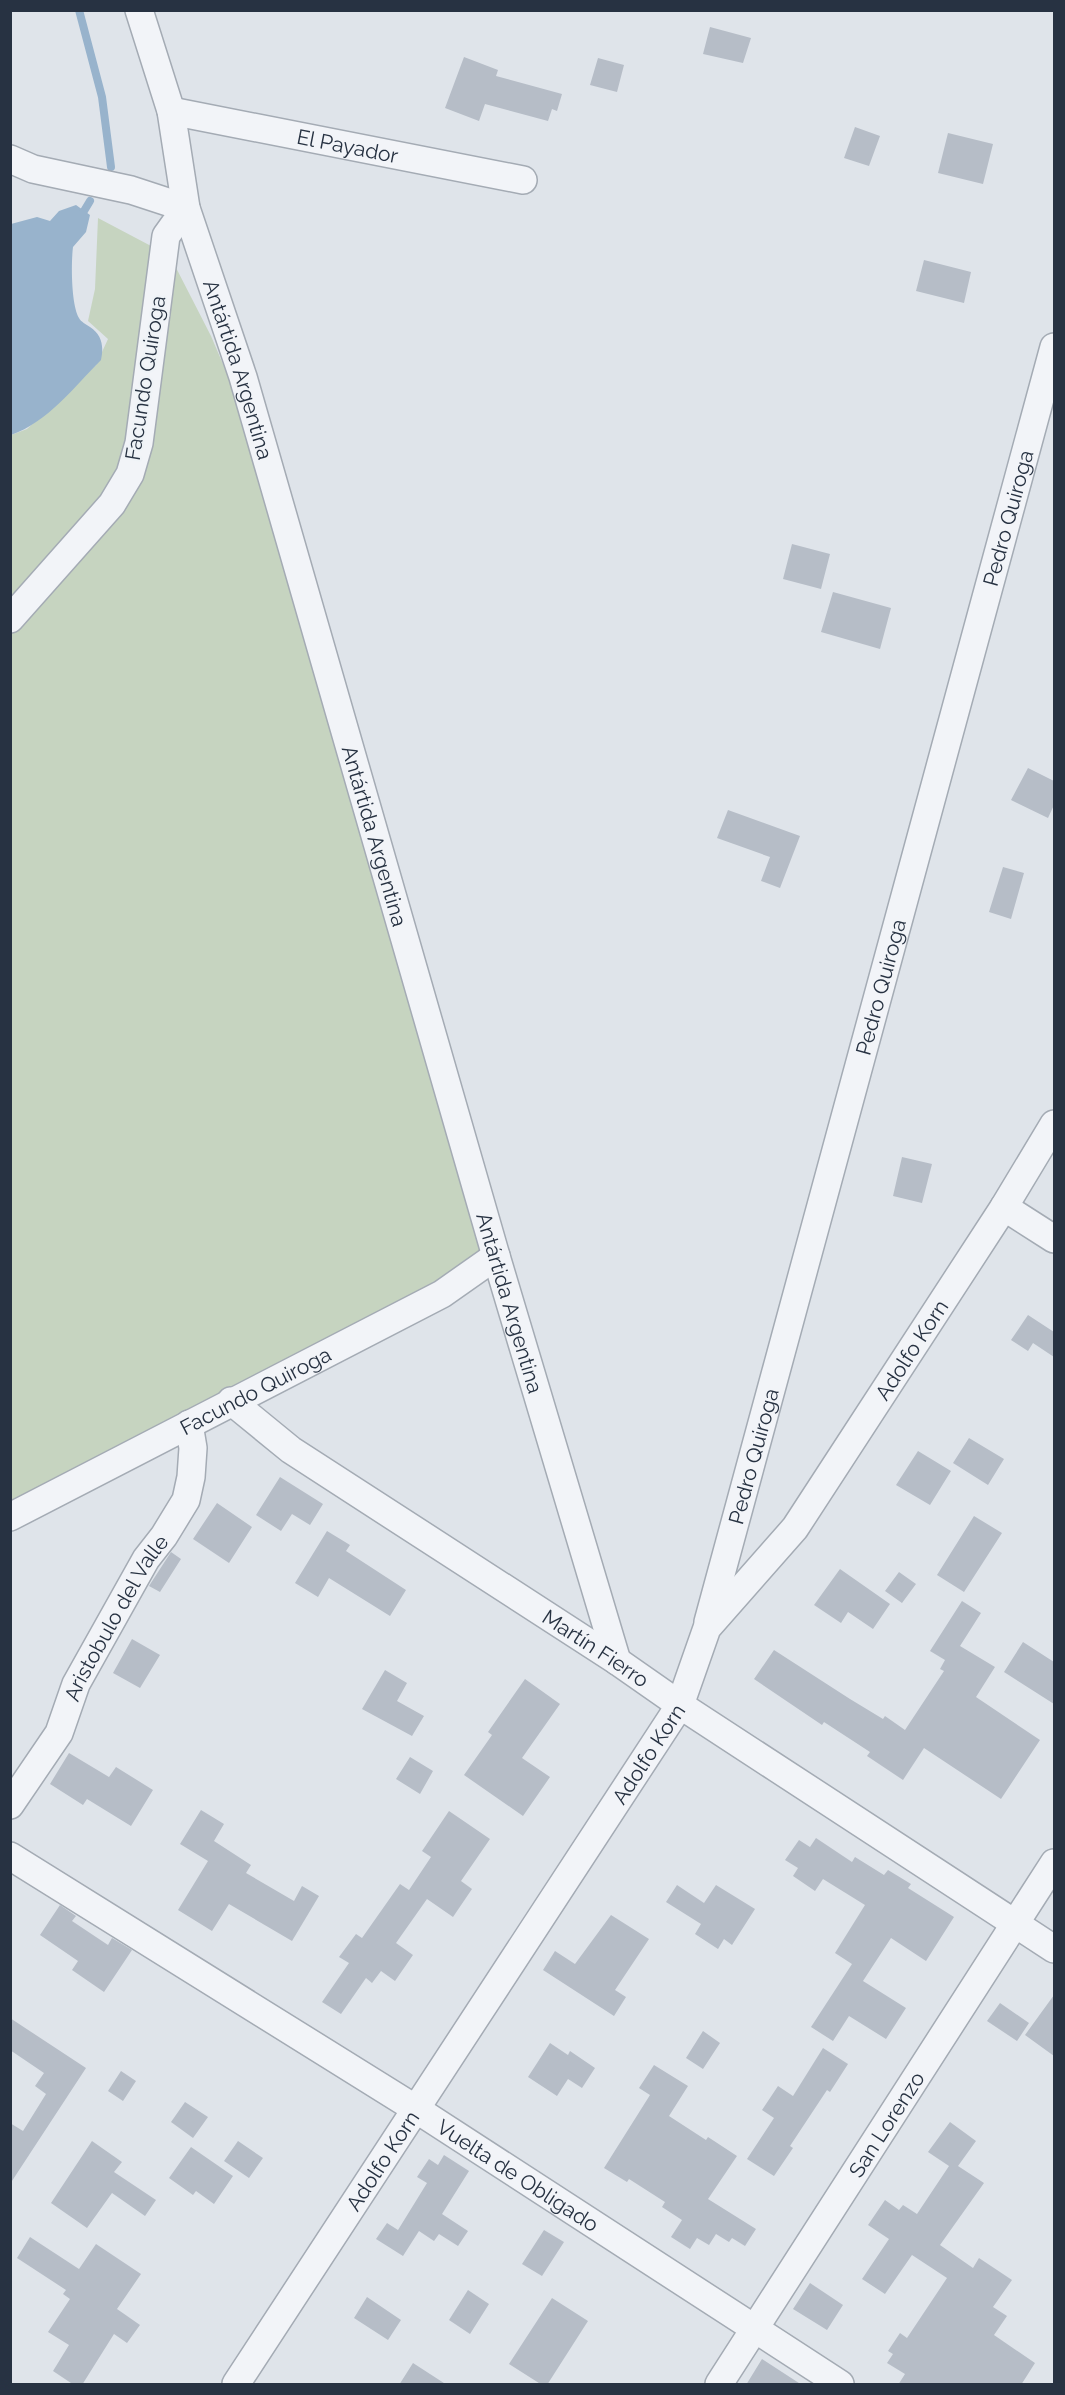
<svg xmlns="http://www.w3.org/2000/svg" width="1065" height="2395" font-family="Raleway,sans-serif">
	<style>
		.green { fill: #c6d4c0 }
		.water { fill: #98b3cc }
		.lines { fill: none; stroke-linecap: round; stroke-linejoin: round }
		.stream { stroke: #98b3cc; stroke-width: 8 }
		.building { fill: #b6bdc7 }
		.street-casing { stroke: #a4abb4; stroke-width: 30 }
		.street { stroke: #f2f4f8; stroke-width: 27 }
		.labels { text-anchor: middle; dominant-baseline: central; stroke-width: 4.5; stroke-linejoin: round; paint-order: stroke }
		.street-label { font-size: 21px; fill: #273242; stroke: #eff3f7 }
	</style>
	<rect width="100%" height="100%" fill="#dfe4ea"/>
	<path class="green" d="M 98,218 L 170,256 L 211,336 L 231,383 L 496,1256 L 11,1517 L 11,435 L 27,429 L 96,365 L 108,339 L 88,321 L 95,289 Z"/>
	<path class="water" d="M 76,205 L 90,215 L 86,232 L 73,247 C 71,263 71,304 79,318 C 81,322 86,324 90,327 C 102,335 104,346 101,360 C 74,387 48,422 11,435 L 11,224 L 37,217 L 50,221 L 59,211 Z"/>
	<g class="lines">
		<path class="stream" d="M 79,10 L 102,97 L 111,167
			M 84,211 L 90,201"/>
	</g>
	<path class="building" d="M 710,27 L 751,38 L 743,63 L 703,54 Z
		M 464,57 L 498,70 L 496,76 L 562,94 L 557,111 L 552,109 L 548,121 L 485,104 L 479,121 L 445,108 Z
		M 598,58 L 624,65 L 617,92 L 590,85 Z
		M 855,127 L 880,136 L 869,166 L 844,158 Z
		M 948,133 L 993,144 L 983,184 L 938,173 Z
		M 924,260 L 971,272 L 964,303 L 916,291 Z
		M 792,544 L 830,554 L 821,589 L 783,579 Z
		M 833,592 L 891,608 L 880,649 L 821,632 Z
		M 1028,768 L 1054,781 L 1054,805 L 1048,818 L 1011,800 Z
		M 728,810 L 800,836 L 780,888 L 761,881 L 770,857 L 717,838 Z
		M 1003,867 L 1024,873 L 1011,919 L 989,912 Z
		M 902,1157 L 932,1164 L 922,1203 L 893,1196 Z
		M 1028,1315 L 1054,1332 L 1054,1357 L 1033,1343 L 1028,1351 L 1011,1340 Z
		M 969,1438 L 1004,1459 L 988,1485 L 953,1463 Z
		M 918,1451 L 951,1471 L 930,1505 L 896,1485 Z
		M 280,1477 L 323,1504 L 310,1525 L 292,1514 L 281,1531 L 256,1515 Z
		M 217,1503 L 252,1527 L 229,1563 L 193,1539 Z
		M 974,1516 L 1002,1533 L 964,1592 L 937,1575 Z
		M 327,1531 L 350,1545 L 346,1551 L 406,1590 L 390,1616 L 329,1578 L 318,1597 L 295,1583 Z
		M 171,1552 L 181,1559 L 160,1592 L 149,1586 Z
		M 840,1569 L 890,1604 L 873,1629 L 848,1612 L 841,1623 L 814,1605 Z
		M 899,1572 L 916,1584 L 902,1603 L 885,1591 Z
		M 962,1601 L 981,1613 L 960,1646 L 995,1667 L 976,1697 L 1040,1740 L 1001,1799 L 924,1748 L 903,1780 L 867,1756 L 870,1752 L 824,1722 L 822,1725 L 754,1679 L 774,1650 L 850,1699 L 883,1719 L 885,1716 L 905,1730 L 944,1671 L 940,1669 L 945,1660 L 930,1651 Z
		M 132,1639 L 160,1655 L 140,1688 L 113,1673 Z
		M 1023,1642 L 1054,1662 L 1054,1704 L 1004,1672 Z
		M 385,1670 L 407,1683 L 397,1701 L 424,1716 L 412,1736 L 362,1709 Z
		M 525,1679 L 560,1704 L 522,1758 L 550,1777 L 523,1816 L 464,1775 L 492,1735 L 488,1732 Z
		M 69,1753 L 109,1777 L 116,1767 L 153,1790 L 131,1826 L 87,1799 L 83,1805 L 50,1784 Z
		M 410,1757 L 433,1771 L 420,1794 L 396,1779 Z
		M 201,1810 L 224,1824 L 214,1841 L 251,1865 L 246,1873 L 294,1901 L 302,1886 L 319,1896 L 292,1941 L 229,1904 L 212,1931 L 178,1910 L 208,1861 L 180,1844 Z
		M 449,1811 L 490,1839 L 461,1881 L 472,1889 L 453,1917 L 427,1899 L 396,1943 L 413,1955 L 395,1981 L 381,1971 L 372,1983 L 366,1978 L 341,2014 L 322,2002 L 349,1963 L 339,1957 L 356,1934 L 362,1938 L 400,1884 L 409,1890 L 431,1857 L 422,1851 Z
		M 816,1838 L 852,1862 L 855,1857 L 884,1875 L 888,1870 L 911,1884 L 908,1888 L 954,1917 L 926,1961 L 891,1938 L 863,1981 L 906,2008 L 886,2039 L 849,2016 L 833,2041 L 811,2027 L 852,1964 L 835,1953 L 865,1905 L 823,1879 L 815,1891 L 793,1876 L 798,1868 L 785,1860 L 799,1840 L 810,1847 Z
		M 677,1885 L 704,1903 L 716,1885 L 755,1909 L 732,1945 L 724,1939 L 718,1949 L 695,1934 L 701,1924 L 666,1902 Z
		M 60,1905 L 76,1916 L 72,1921 L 108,1945 L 112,1938 L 132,1950 L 104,1992 L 72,1970 L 78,1961 L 40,1935 Z
		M 611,1915 L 649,1939 L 615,1990 L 626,1997 L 614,2016 L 543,1970 L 555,1951 L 575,1964 Z
		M 1054,1995 L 1054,2056 L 1025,2035 Z
		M 1000,2003 L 1029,2023 L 1017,2041 L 987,2021 Z
		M 10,2018 L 86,2068 L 10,2184 L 10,2123 L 23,2131 L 46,2094 L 35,2086 L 44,2073 L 10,2050 Z
		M 703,2031 L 720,2043 L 703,2069 L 686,2058 Z
		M 550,2043 L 568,2055 L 570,2051 L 595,2068 L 582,2088 L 568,2079 L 557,2096 L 528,2077 Z
		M 823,2048 L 848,2064 L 830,2092 L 827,2090 L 790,2146 L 793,2148 L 774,2176 L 747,2159 L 774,2118 L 762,2110 L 778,2086 L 793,2096 Z
		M 654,2065 L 688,2086 L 669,2116 L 706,2140 L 708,2137 L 737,2156 L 708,2199 L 756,2229 L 745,2246 L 732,2238 L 729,2242 L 716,2234 L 709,2245 L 697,2238 L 690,2249 L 671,2237 L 682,2220 L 662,2207 L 665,2202 L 629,2179 L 627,2182 L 604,2168 L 650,2095 L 639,2088 Z
		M 121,2071 L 136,2081 L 123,2101 L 108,2091 Z
		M 185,2102 L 208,2117 L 193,2138 L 171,2122 Z
		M 950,2122 L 976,2141 L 958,2166 L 984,2183 L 940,2245 L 973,2268 L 979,2258 L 1012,2280 L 993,2307 L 1007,2316 L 994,2335 L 1035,2363 L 1021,2385 L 898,2385 L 905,2374 L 887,2363 L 893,2354 L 888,2351 L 900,2333 L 907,2338 L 947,2278 L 912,2255 L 885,2294 L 862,2279 L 889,2239 L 868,2225 L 885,2200 L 899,2210 L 903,2205 L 917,2214 L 949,2166 L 928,2152 Z
		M 92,2141 L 122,2162 L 114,2172 L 156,2200 L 145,2216 L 112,2193 L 87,2228 L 51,2203 Z
		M 238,2141 L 263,2158 L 249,2178 L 224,2161 Z
		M 191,2147 L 233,2176 L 214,2204 L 196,2191 L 193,2195 L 169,2178 Z
		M 444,2155 L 469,2171 L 442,2214 L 468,2231 L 458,2246 L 439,2234 L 434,2241 L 419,2231 L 403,2256 L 376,2239 L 387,2223 L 398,2230 L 427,2183 L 417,2177 L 429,2159 L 438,2165 Z
		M 544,2230 L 564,2242 L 542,2276 L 522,2264 Z
		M 30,2237 L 79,2269 L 96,2244 L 141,2274 L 117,2309 L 140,2325 L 127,2343 L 114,2334 L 82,2385 L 74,2385 L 53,2371 L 69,2345 L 48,2332 L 70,2299 L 63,2294 L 66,2290 L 17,2258 Z
		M 810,2283 L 843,2305 L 827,2330 L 793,2309 Z
		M 468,2290 L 489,2304 L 470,2334 L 449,2320 Z
		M 367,2297 L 401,2320 L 388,2340 L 354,2318 Z
		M 552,2298 L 588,2321 L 547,2385 L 542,2385 L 509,2364 Z
		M 762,2359 L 802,2385 L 746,2385 Z
		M 413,2363 L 447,2385 L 399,2385 Z"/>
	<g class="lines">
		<defs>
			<g id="street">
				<path id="s1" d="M 139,10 L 171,111 L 186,208 L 243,377 L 496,1256 L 617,1661"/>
				<path id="s2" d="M 171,111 L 523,180"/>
				<path d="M 10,159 L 33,169 L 131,190 L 186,208 L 166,236 L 139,443 L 130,474 L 112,504 L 10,619"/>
				<path d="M 1004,1207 L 1054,1239"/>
				<path id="s3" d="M 231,1401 L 291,1450 L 617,1661 L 680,1705 L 1054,1949"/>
				<path id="s4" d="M 10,1517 L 442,1294 L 496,1256"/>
				<path id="s5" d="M 708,1622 L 1054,347"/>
				<path id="s6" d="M 10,1805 L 59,1733 L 76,1684 L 146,1559 L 164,1536 L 186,1500 L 191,1477 L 193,1448 L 189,1424"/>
				<path id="s7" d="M 10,1856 L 416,2109 L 840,2384"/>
				<path id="s8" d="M 236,2384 L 680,1705 L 707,1628 L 795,1528 L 1004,1207 L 1054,1124"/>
				<path id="s9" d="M 719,2384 L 1054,1863"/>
			</g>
		</defs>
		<use href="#street" class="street-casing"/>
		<use href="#street" class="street"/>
	</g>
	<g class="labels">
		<g class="street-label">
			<text stroke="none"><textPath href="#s2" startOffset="180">El Payador</textPath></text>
			<text stroke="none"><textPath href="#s1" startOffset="374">Antártida Argentina</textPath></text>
			<text transform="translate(145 378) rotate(-81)">Facundo Quiroga</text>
			<text stroke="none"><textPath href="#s5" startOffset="1144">Pedro Quiroga</textPath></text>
			<text stroke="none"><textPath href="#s1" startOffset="860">Antártida Argentina</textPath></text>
			<text stroke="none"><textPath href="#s5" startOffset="658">Pedro Quiroga</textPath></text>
			<text stroke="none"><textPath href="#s1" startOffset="1346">Antártida Argentina</textPath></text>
			<text stroke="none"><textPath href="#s8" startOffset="1239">Adolfo Korn</textPath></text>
			<text stroke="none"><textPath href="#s4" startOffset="276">Facundo Quiroga</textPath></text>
			<text stroke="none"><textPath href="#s5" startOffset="172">Pedro Quiroga</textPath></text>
			<text stroke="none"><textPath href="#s6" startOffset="216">Aristobulo del Valle</textPath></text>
			<text stroke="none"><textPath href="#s3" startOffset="441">Martín Fierro</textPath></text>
			<text stroke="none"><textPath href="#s8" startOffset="753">Adolfo Korn</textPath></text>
			<text stroke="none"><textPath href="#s9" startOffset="309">San Lorenzo</textPath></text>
			<text stroke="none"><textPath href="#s8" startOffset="267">Adolfo Korn</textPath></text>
			<text stroke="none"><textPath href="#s7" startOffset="600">Vuelta de Obligado</textPath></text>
		</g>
	</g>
	<rect width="1065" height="2395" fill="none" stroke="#273242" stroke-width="24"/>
</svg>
